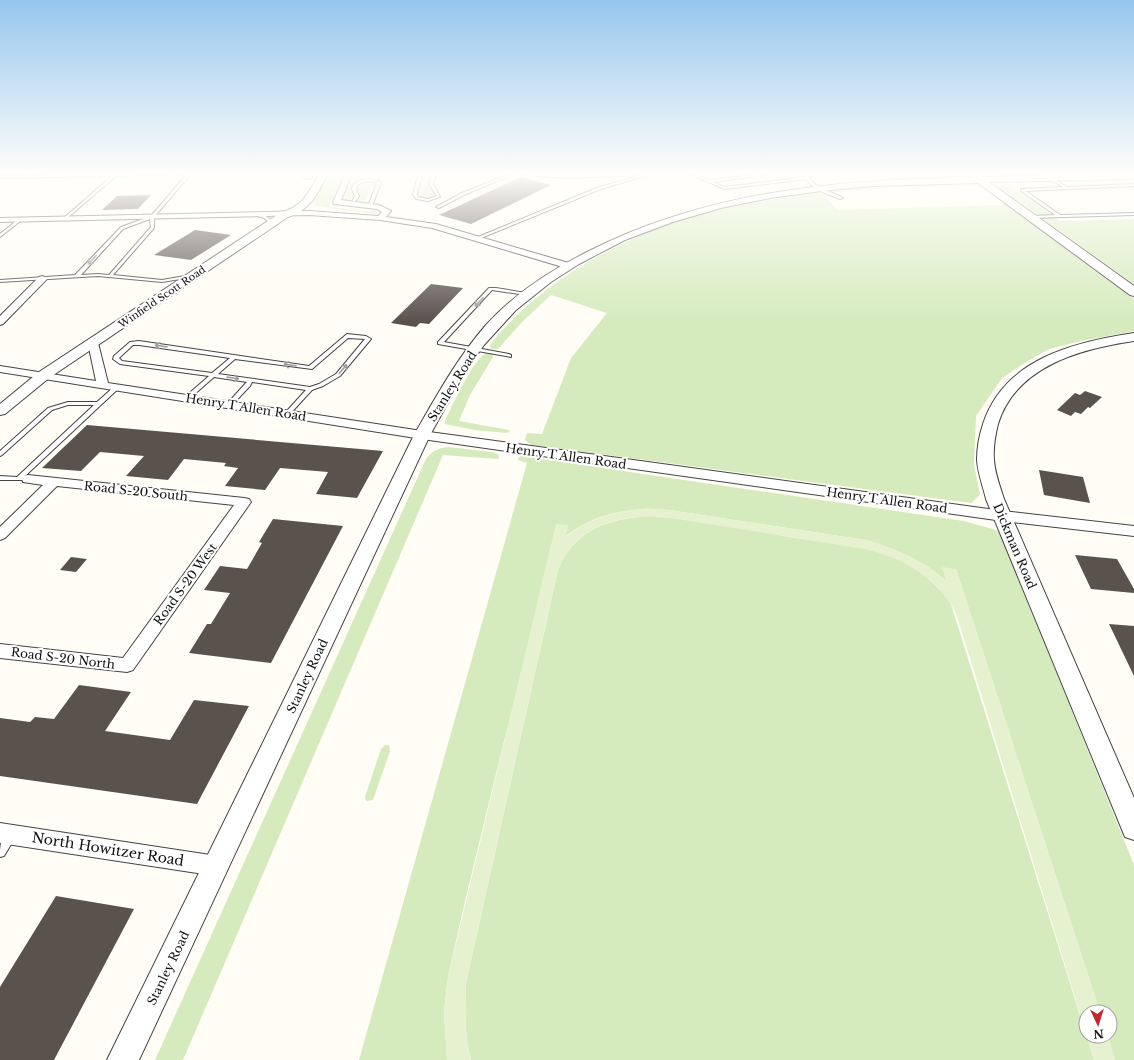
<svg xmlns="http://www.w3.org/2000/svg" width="1134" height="1060" font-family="'Libre Baskerville',serif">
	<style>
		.green { fill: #d5ebbd }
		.pitch { fill: #e6f2cf }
		.building { fill: #5a524d }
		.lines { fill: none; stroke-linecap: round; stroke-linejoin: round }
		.service-casing { stroke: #444; stroke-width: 2 }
		.minor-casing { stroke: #444; stroke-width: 2 }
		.tertiary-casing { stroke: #444; stroke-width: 2 }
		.service { fill: #fff; fill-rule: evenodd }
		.minor { fill: #fff; fill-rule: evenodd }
		.tertiary { fill: #fff; fill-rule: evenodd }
		.oneway { stroke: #a0a0a0 }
		.labels { text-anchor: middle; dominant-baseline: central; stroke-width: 4; stroke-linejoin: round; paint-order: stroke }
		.far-street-label { font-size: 10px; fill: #111; stroke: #fff }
		.street-label { font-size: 12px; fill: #111; stroke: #fff }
		.near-street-label { font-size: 14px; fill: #111; stroke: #fff }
	</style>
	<rect width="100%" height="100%" fill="#fffdf5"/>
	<path class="green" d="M 327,173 L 344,173 L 329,207 L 371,211 L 375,209 L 381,210 L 377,214 L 373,214 L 316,206 L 313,201 Z
		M 428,174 L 430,175 L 429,185 L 436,195 C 432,200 423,200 419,195 L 424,191 Z
		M 351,179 L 383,179 L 382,183 L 372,179 L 355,182 L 351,187 L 354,195 C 352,200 348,202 342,199 Z
		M 369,181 L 375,184 L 370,189 L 365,201 L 357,201 L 360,194 L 357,189 L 358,185 Z
		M 969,183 L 980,185 L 985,188 L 973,185 L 889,188 L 836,192 L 831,191 L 900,185 Z
		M 1008,184 L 1060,221 L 1134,219 L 1134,284 L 996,185 Z
		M 819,192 L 823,194 L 838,210 L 1003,205 L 998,202 L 1006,203 L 1134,299 L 1134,331 L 1081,341 L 1049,349 L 1026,362 L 1002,378 L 976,416 L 974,464 L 980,495 L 971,503 L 532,445 L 525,440 L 527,433 L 542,434 L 571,358 L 607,313 L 551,295 L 522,322 L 498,349 L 491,349 L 490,345 C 544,277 629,233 711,212 C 747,203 783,197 819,192 Z
		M 486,353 L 492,354 L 493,357 L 470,395 L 459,421 L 509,430 L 510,432 L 506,433 L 475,430 L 445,424 L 445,421 C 452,406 473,360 486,353 Z
		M 448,447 L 492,452 L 498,454 L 499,458 L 497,459 L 443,455 L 183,1060 L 155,1060 L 426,459 C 432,451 438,448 448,447 Z
		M 521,456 L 964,521 L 996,530 L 1001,535 L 1134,865 L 1134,1060 L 1115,1060 L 1108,1036 L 1110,1036 L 1110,1012 L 1100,1012 L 956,569 L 946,581 C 923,560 896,549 866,540 L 669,510 C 632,507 596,512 565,537 L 504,741 L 465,901 L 448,977 L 444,1012 L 447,1060 L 359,1060 L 527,463 L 518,460 L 518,458 Z
		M 651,516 C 697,519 744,529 789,537 C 827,543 870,544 904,562 C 923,572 937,586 950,601 L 1094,1060 L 471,1060 C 464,1035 465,1008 466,983 L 558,570 C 574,529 611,518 651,516 Z
		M 385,745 L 389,745 L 390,751 L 373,800 L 367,801 L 365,799 L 365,797 L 381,749 Z"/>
	<path class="pitch" d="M 648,508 L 669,510 L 866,540 C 896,549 922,560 946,581 L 942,567 L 956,569 L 1100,1012 L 1086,1012 L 1086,1033 L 956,613 C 937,577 903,558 865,549 L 665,517 C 621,514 575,525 558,570 L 466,983 C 465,1008 464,1035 471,1060 L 447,1060 L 444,1012 L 448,977 L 556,524 L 568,525 L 566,537 C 590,517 617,511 648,508 Z
		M 1087,1036 L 1108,1036 L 1115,1060 L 1094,1060 Z"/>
	<path class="building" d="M 521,177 L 551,185 L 471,224 L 439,215 Z
		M 151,195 L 138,209 L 102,210 L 117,196 Z
		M 195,230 L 231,235 L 191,260 L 154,255 Z
		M 431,284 L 463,288 L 429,324 L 420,323 L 416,327 L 391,323 Z
		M 1085,391 L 1102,397 L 1090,408 L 1088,407 L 1081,414 L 1075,412 L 1071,416 L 1057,410 L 1075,393 L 1080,395 Z
		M 87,425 L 383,451 L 357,498 L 316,494 L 328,472 L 280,468 L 265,490 L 225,486 L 238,468 L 224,466 L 226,463 L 184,459 L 168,480 L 126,476 L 144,456 L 100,452 L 81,471 L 42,468 Z
		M 1039,470 L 1083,477 L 1090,503 L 1044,495 Z
		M 273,519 L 343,526 L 271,663 L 189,653 L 207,624 L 211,624 L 230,593 L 204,590 L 220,566 L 247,569 L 262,543 L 259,542 Z
		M 1075,555 L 1117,559 L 1134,589 L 1134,593 L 1091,589 Z
		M 71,557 L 87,559 L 76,572 L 60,570 Z
		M 1109,624 L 1134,626 L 1134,676 L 1110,626 Z
		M 79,685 L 131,692 L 105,731 L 170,740 L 194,700 L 249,706 L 197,804 L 0,776 L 0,718 L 30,722 L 35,717 L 54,719 Z
		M 56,896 L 134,909 L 54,1060 L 0,1060 L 0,987 Z"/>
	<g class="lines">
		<defs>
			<path id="service" d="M 165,173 L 209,173 L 207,174 L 191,174 L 154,217 L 154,228 L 113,275 L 162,280 L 191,275 L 193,275 L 193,277 L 162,282 L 98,276 L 0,282 L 0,280 L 75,275 L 121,227 L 151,216 L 187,174 L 116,176 L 66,219 L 64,218 L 65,217 L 112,176 L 0,178 L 0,176 ZM 150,219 L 151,227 L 109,275 L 98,274 L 81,275 L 123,229 Z
				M 419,173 L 423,173 L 417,194 L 418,197 L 428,199 L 437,196 L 429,184 L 432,173 L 436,173 L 433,184 L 440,197 L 428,201 L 416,199 L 413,194 Z
				M 512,173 L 516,173 L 464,195 L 439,208 L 436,207 L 462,193 Z
				M 649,173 L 654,173 L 601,189 L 476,240 L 473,239 L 599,187 Z
				M 687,173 L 691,173 L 709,180 L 771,173 L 780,173 L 713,182 L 725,187 L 805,177 L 803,173 L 807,173 C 813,189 830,190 843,198 L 840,199 C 827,194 814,190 806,179 L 725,189 Z
				M 1040,173 L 1044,173 L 1067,187 L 1134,184 L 1134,186 L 1026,191 L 1060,215 L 1134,213 L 1134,215 L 1030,218 L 1030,216 L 1031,216 L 1055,215 L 1021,191 L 1021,189 L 1063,187 Z
				M 367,179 L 374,180 L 381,183 L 372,206 L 370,207 L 368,206 L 377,183 C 370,180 363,181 357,185 L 356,189 L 359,196 L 352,206 L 350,206 L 355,196 L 352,189 L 353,185 L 359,181 Z
				M 256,213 L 266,216 L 274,223 L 271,224 L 264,218 L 255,215 L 254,214 Z
				M 20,218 L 23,219 L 0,237 L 0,234 Z
				M 489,288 L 496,288 L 526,293 L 528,294 L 526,295 L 492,290 L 444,342 L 509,354 L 511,355 L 511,357 L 438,344 L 438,342 Z
				M 347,334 L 366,336 L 371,339 L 340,376 L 323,386 L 312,390 L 289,415 L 287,416 L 284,414 L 285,413 L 306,390 L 252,382 L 250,386 L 231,406 L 229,407 L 226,405 L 227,404 L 245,384 L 247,382 L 214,377 L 189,399 L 187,400 L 184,398 L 185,397 L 209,376 L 120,364 L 113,359 L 114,356 L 130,342 L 139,341 L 309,366 ZM 348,338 L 365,339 L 336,374 L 319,384 L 310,387 L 218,374 L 235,359 L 312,369 ZM 133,345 L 139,345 L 230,358 L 212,373 L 122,361 L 119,358 Z
				M 117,385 L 120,387 L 119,388 L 24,477 L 25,479 L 24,480 L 0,480 L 0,476 L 17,477 L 94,405 L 68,405 L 52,410 L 2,455 L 0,456 L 0,451 L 48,408 L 68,402 L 97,402 L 115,386 Z
				M 11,831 L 15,833 L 16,836 L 4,856 L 0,857 C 0,847 0,836 11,831 Z"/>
			<path id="minor" d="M 346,173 L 352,173 L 341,200 L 379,205 L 391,211 L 386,217 L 436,224 L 572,264 L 573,266 L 569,269 L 566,268 L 432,228 L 380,220 L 309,215 L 0,222 L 0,218 L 309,211 L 378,216 L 382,212 L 377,209 L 334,204 L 333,202 Z
				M 521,173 L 646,173 L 643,175 L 567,178 L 524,175 Z
				M 42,276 L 45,277 L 47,279 L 45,281 L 3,324 L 0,325 L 0,316 L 39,277 Z
				M 93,340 L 98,343 L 108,383 L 422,431 L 1003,511 L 1134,526 L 1134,536 L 1003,521 L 422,439 L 0,372 L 0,366 L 96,381 L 88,343 Z
				M 28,475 L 244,498 L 249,499 L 251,502 L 133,670 L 127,672 L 0,658 L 0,644 L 123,658 L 234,505 L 57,486 L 5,538 L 0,540 L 0,527 L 43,485 L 23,482 L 22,479 L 23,476 Z
				M 0,823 L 217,856 L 224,859 L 227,866 L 224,873 L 217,876 L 0,843 Z"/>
			<path id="tertiary" d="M 297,173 L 310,173 L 312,177 L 311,179 L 305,179 Z
				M 320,173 L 328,173 C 317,194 312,209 288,217 L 49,378 L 5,414 L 0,415 L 0,404 L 39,372 L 280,213 C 304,206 308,193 320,173 Z
				M 1134,173 L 1134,179 L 989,182 L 1134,286 L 1134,296 L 1130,295 L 978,183 L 872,186 L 821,191 L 770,198 L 721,208 L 673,222 L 625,240 L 579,264 L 551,282 L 516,310 L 484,345 L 465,372 L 430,435 L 139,1060 L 107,1060 L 414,435 C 436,397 457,358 486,325 C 515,293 551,270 589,251 C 710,190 839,180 972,177 L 973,175 L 976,174 L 982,177 Z
				M 1134,333 L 1134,341 C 1080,349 1016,366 998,424 C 995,436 993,448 994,460 C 995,474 1000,486 1004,499 L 1134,798 L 1134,840 L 1125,837 L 986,499 C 983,486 978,474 977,460 C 977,448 979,436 983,424 C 1004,359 1074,342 1134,333 Z"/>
		</defs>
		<use href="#service" class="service-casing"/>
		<use href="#minor" class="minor-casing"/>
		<use href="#tertiary" class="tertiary-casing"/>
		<use href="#service" class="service"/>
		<use href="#minor" class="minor"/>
		<use href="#tertiary" class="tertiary"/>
	</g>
	<defs><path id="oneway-shaft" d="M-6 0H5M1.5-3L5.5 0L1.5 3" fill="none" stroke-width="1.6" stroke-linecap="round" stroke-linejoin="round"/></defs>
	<g class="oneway">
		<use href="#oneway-shaft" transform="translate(92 260) rotate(133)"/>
		<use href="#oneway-shaft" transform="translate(479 302) rotate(134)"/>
		<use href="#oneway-shaft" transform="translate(161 346) rotate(-172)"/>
		<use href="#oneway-shaft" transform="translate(290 365) rotate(-172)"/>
		<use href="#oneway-shaft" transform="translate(343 369) rotate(-50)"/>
		<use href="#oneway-shaft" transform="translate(233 378) rotate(8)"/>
	</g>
	<linearGradient id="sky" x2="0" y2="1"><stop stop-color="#95c6ee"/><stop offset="0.54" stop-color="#fffefa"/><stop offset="1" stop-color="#fffefa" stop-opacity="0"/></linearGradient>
	<rect width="1134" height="321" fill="url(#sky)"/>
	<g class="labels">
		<g class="far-street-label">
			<text transform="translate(162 297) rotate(-34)">Winfield Scott Road</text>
		</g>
		<g class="street-label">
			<text transform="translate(452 386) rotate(-58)">Stanley Road</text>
			<text transform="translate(246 407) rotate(9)">Henry T Allen Road</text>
			<text transform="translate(566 456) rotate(8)">Henry T Allen Road</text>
			<text transform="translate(136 491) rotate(6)">Road S-20 South</text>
			<text transform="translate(887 500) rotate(8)">Henry T Allen Road</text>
			<text transform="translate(1015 546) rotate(67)">Dickman Road</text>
			<text transform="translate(185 584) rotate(-54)">Road S-20 West</text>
			<text transform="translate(63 658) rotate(7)">Road S-20 North</text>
			<text transform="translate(307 676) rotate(-65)">Stanley Road</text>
			<text transform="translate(168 968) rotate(-64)">Stanley Road</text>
		</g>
		<g class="near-street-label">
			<text transform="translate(108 849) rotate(9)">North Howitzer Road</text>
		</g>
	</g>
	<g transform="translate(1098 1024) rotate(176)"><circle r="19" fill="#ffffff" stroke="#a0a0a0"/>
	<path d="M0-3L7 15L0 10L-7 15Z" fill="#c4262e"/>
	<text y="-6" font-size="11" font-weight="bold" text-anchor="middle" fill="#111111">N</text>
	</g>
</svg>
